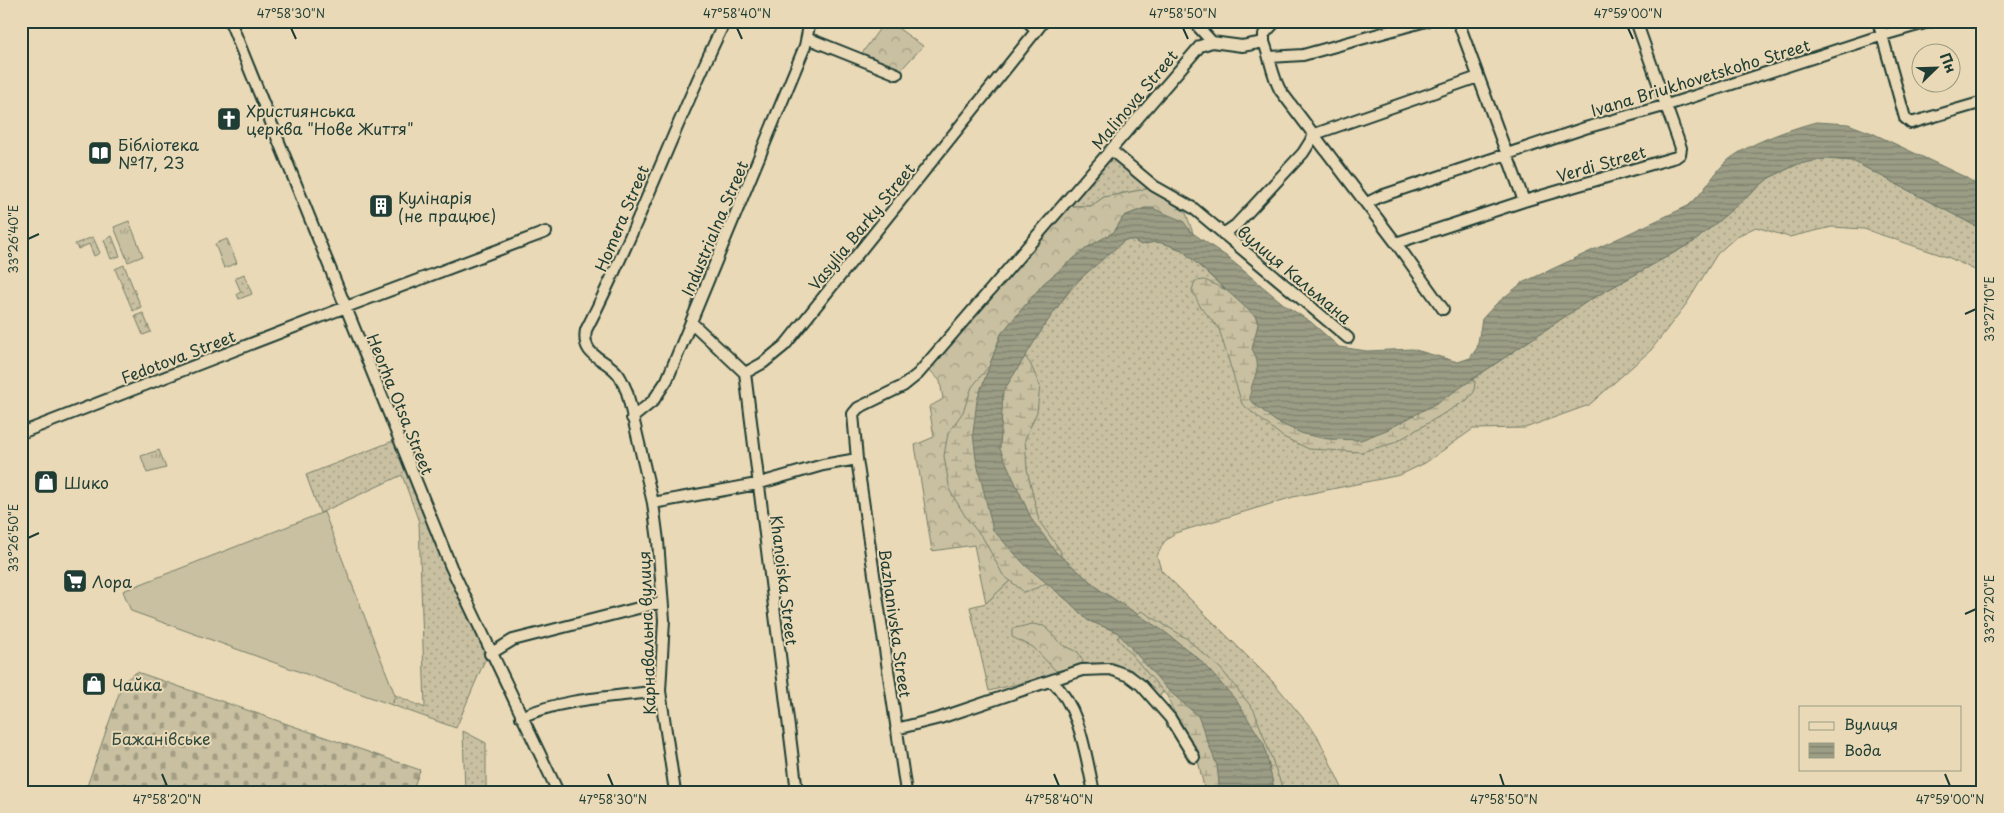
<svg xmlns="http://www.w3.org/2000/svg" width="2004" height="813" font-family="'Playpen Sans',sans-serif">
	<style>
		.grass { fill: url(#grass-dots); stroke: #747e6a }
		.forest { fill: url(#forest-crowns); stroke: #747e6a }
		.wetland { fill: url(#wetland-marsh); stroke: #747e6a }
		.cemetery { fill: url(#cemetery-stones); stroke: #747e6a }
		.park { fill: url(#park-tufts); stroke: #747e6a }
		.garden { fill: #c9c0a1; stroke: #747e6a }
		.water { fill: url(#water-rules); stroke: #6a7765 }
		.lines { fill: none; stroke-linecap: round; stroke-linejoin: round }
		.minor-casing { stroke: #1f3d34; stroke-width: 14 }
		.minor { stroke: #ead9b6; stroke-width: 10 }
		.ticks { fill: none; stroke: #1f3d34; stroke-width: 2 }
		.labels { text-anchor: middle; dominant-baseline: central; stroke-width: 4; stroke-linejoin: round; paint-order: stroke }
		.street-label { font-size: 16px; fill: #1f3d34; stroke: #ead9b6 }
		.poi-label { font-size: 16px; fill: #1f3d34; stroke: #ead9b6; text-anchor: start }
		.park-label { font-size: 16px; fill: #304a3f; stroke: #ead9b6 }
		.neatline { fill: none; stroke: #1f3d34; stroke-width: 2 }
		.ticks-label { font-size: 12px; text-anchor: middle; fill: #1f3d34 }
	</style>
	<defs>
		<pattern id="grass-dots" width="8" height="8" patternUnits="userSpaceOnUse" patternTransform="scale(1.25)"><rect width="8" height="8" fill="#c9c0a1"/><path d="M2 2h.1M6 6h.1" fill="none" stroke="#a39d84" stroke-width="1.8" stroke-linecap="round"/></pattern>
		<pattern id="forest-crowns" width="20" height="18" patternUnits="userSpaceOnUse" patternTransform="scale(1.25)"><rect width="20" height="18" fill="#c9c0a1"/><path d="M2 6a3 3 0 1 1 6 0M12 15a3 3 0 1 1 6 0" fill="none" stroke="#a39d84"/></pattern>
		<pattern id="wetland-marsh" width="20" height="14" patternUnits="userSpaceOnUse" patternTransform="scale(1.25)"><rect width="20" height="14" fill="#c9c0a1"/><path d="M1 5h8M5 5V1M11 12h8M15 12V8" fill="none" stroke="#a39d84"/></pattern>
		<pattern id="cemetery-stones" width="16" height="16" patternUnits="userSpaceOnUse" patternTransform="scale(1.25)"><rect width="16" height="16" fill="#c9c0a1"/><path d="M2 7V4a2 2 0 0 1 4 0v3zM10 15v-3a2 2 0 0 1 4 0v3z" fill="#a39d84"/></pattern>
		<pattern id="park-tufts" width="24" height="20" patternUnits="userSpaceOnUse" patternTransform="scale(1.25)"><rect width="24" height="20" fill="#c9c0a1"/><path d="M3 7l-1-3M5 7V3M7 7l1-3M15 17l-1-3M17 17v-4M19 17l1-3" fill="none" stroke="#a39d84"/></pattern>
		<pattern id="water-rules" width="6" height="5" patternUnits="userSpaceOnUse" patternTransform="scale(1.25)"><rect width="6" height="5" fill="#9c9d85"/><path d="M0 2.5h6" fill="none" stroke="#7f816e"/></pattern>
	</defs>
	<rect width="100%" height="100%" fill="#ead9b6"/>
	<filter id="ink" filterUnits="userSpaceOnUse"><feTurbulence type="fractalNoise" baseFrequency=".02" numOctaves="2"/><feDisplacementMap in="SourceGraphic" scale="10" xChannelSelector="R" yChannelSelector="G"/><feConvolveMatrix kernelMatrix="1 2 1 2 8 2 1 2 1" color-interpolation-filters="sRGB"/></filter>
	<g filter="url(#ink)">
		<path class="grass" d="M 1112,159 L 1116,160 L 1151,188 L 1104,197 L 1091,206 L 1067,206 L 1108,160 Z
			M 1826,159 L 1853,161 L 1983,230 L 1983,274 L 1950,258 L 1864,229 L 1832,227 L 1789,237 L 1756,227 L 1737,236 L 1717,254 L 1687,303 L 1651,350 L 1589,405 L 1525,428 L 1473,429 L 1425,463 L 1400,475 L 1293,497 L 1175,533 L 1164,542 L 1157,556 L 1161,570 L 1274,683 L 1317,735 L 1344,792 L 1275,792 L 1165,632 L 1100,590 L 1056,552 L 1032,520 L 1003,392 C 1038,335 1068,279 1125,240 L 1133,240 L 1141,245 L 1154,242 L 1163,243 L 1182,250 L 1235,299 L 1442,400 L 1588,301 L 1695,241 L 1769,178 L 1798,164 Z
			M 112,236 L 120,256 L 111,259 L 104,240 Z
			M 93,237 L 100,253 L 94,256 L 89,244 L 78,249 L 75,244 Z
			M 124,265 L 141,307 L 133,311 L 115,269 Z
			M 244,274 L 252,294 L 239,299 L 237,294 L 241,292 L 235,278 Z
			M 143,313 L 151,332 L 143,335 L 135,316 Z
			M 398,439 L 490,654 L 484,662 L 456,728 L 392,705 L 395,695 L 425,708 L 419,522 L 402,475 L 320,513 L 306,475 Z
			M 1026,566 L 1068,601 L 1087,620 L 1117,632 L 1168,690 L 1156,697 L 1122,669 L 1097,664 L 989,691 L 970,607 L 986,603 Z
			M 463,731 L 486,743 L 486,792 L 465,792 Z"/>
		<path class="forest" d="M 885,21 L 888,21 L 923,46 L 897,74 L 858,59 Z
			M 1151,188 L 1186,213 L 1193,233 L 1145,208 L 1124,216 L 1114,232 L 1088,247 L 1044,283 L 1001,334 L 990,364 L 1026,566 L 986,603 L 974,545 L 932,551 L 915,445 L 934,437 L 929,407 L 943,399 L 940,381 L 925,365 L 1067,206 L 1091,206 L 1104,197 Z
			M 1032,624 L 1044,626 L 1061,644 L 1078,652 L 1083,661 L 1080,666 L 1056,671 L 1033,647 L 1012,637 L 1012,629 Z"/>
		<path class="wetland" d="M 1205,280 L 1236,295 L 1283,343 L 1465,379 L 1475,381 L 1474,392 L 1467,400 L 1394,443 L 1361,452 L 1309,449 L 1283,437 L 1242,404 L 1219,329 L 1200,306 L 1192,290 L 1195,281 Z
			M 1015,345 L 1030,363 L 1040,386 L 1037,412 L 1025,439 L 1027,469 L 1039,521 L 1060,550 L 1063,569 C 1052,582 1039,588 1024,592 L 1003,575 L 983,538 L 967,519 L 950,491 L 944,456 L 948,433 L 963,412 L 972,387 L 1002,350 Z
			M 1142,611 L 1186,638 L 1221,669 L 1254,710 L 1284,792 L 1205,792 L 1195,747 L 1172,708 L 1167,696 L 1118,639 L 1124,621 Z"/>
		<path class="cemetery" d="M 137,672 L 420,770 L 412,792 L 85,792 L 123,682 Z"/>
		<path class="park" d="M 129,221 L 143,256 L 128,262 L 114,227 Z
			M 227,239 L 237,263 L 224,268 L 215,244 Z
			M 159,450 L 166,468 L 147,473 L 141,456 Z"/>
		<path class="garden" d="M 324,512 L 395,695 L 392,705 L 131,611 L 123,591 Z"/>
		<path class="water" d="M 1816,122 L 1848,124 L 1872,133 L 1965,177 L 1983,189 L 1983,230 L 1853,161 L 1826,159 L 1798,164 L 1769,178 L 1695,241 L 1588,301 L 1442,400 L 1389,429 L 1361,440 L 1328,439 L 1303,434 L 1275,421 L 1250,400 C 1250,376 1265,372 1252,349 L 1258,324 L 1256,317 L 1182,250 L 1163,243 L 1154,242 L 1141,245 L 1133,240 L 1125,240 L 1073,285 L 1043,328 L 1003,392 L 1000,449 L 1032,520 L 1056,552 L 1100,590 L 1165,632 L 1199,659 L 1236,700 L 1264,744 L 1275,792 L 1220,792 L 1217,766 L 1198,716 L 1168,690 L 1117,632 L 1087,620 L 1068,601 L 1026,566 L 993,530 L 976,459 L 973,433 L 977,400 L 1001,334 L 1044,283 L 1088,247 L 1114,232 L 1124,216 L 1145,208 L 1152,208 L 1183,221 L 1191,232 L 1226,256 L 1286,306 L 1311,322 L 1339,347 L 1367,351 L 1412,349 L 1458,362 L 1470,358 L 1477,348 L 1482,319 L 1496,304 L 1522,283 L 1688,206 C 1705,192 1712,175 1726,162 C 1746,144 1790,129 1816,122 Z"/>
		<g class="lines">
			<defs>
				<path id="minor" d="M 230,21 L 451,567 L 558,792
					M 1027,21 L 1037,30
					M 1193,21 L 1212,42
					M 1458,21 L 1524,201
					M 1878,21 L 1905,118 L 1911,123 L 1983,102
					M 807,38 L 897,74
					M 1264,42 L 1264,34 L 1276,21
					M 1270,57 L 1303,55 L 1426,21
					M 1111,150 L 1154,186 L 1193,208 L 1348,338
					M 1367,203 L 1381,196 L 1585,128 L 1664,106 L 1883,35 L 1932,21
					M 1223,234 L 1236,225 L 1303,153 L 1315,134 L 1478,77
					M 1396,243 L 1524,201 L 1676,157 L 1680,154 L 1681,148 L 1636,21
					M 691,322 L 745,373 L 763,363 L 785,345 L 1044,21
					M 745,373 L 797,792
					M 632,418 L 653,401 L 667,380 L 805,46 L 810,21
					M 21,433 L 346,307 L 546,232
					M 653,503 L 757,484 L 823,465 L 857,459
					M 490,654 L 513,640 L 662,602
					M 1052,681 C 1081,709 1085,754 1094,792
					M 521,717 C 563,698 615,697 660,691
					M 896,729 L 940,718 L 1082,670 L 1110,669 L 1129,676 L 1141,685 L 1170,718 L 1194,757
					M 675,792 L 660,691 L 664,620 L 658,541 L 653,503 L 627,392 C 624,386 622,379 618,374 C 605,357 581,358 586,330 C 638,229 675,123 725,21
					M 906,792 L 857,459 L 853,414 L 858,408 L 903,386 L 918,374 L 1200,46 L 1212,42 L 1242,46 L 1264,42 C 1270,58 1272,75 1280,90 L 1396,243 L 1443,309"/>
			</defs>
			<use href="#minor" class="minor-casing"/>
			<use href="#minor" class="minor"/>
		</g>
	</g>
	<path class="ticks" d="M 291,28 L 296,39M 737,28 L 742,39M 1183,28 L 1188,39M 1628,28 L 1633,39M 28,239 L 39,234M 1965,314 L 1976,309M 28,538 L 39,533M 1965,614 L 1976,609M 162,774 L 167,786M 608,774 L 613,786M 1054,774 L 1059,786M 1500,774 L 1504,786M 1945,774 L 1950,786"/>
	<defs>
		<symbol id="church-square" viewBox="-11 -11 22 22"><rect x="-9" y="-9" width="18" height="18" rx="4" fill="#1f3d34" stroke="#ead9b6"/><path d="M-1.2-6h2.4v3.5h3.3v2.4h-3.3V6h-2.4V-.1h-3.3v-2.4h3.3Z" fill="#fff"/></symbol>
		<symbol id="library-square" viewBox="-11 -11 22 22"><rect x="-9" y="-9" width="18" height="18" rx="4" fill="#1f3d34" stroke="#ead9b6"/><path d="M-6-4Q-3-5.5-.7-3.5V5Q-3 3-6 4ZM6-4Q3-5.5 .7-3.5V5Q3 3 6 4Z" fill="#fff"/></symbol>
		<symbol id="building-square" viewBox="-11 -11 22 22"><rect x="-9" y="-9" width="18" height="18" rx="4" fill="#1f3d34" stroke="#ead9b6"/><path d="M-4-6H4V6H1V3H-1V6H-4ZM-2.5-4.3h1.7v1.8h-1.7ZM.8-4.3h1.7v1.8H.8ZM-2.5-1h1.7V.8h-1.7ZM.8-1h1.7V.8H.8Z" fill="#fff"/></symbol>
		<symbol id="shop-square" viewBox="-11 -11 22 22"><rect x="-9" y="-9" width="18" height="18" rx="4" fill="#1f3d34" stroke="#ead9b6"/><path d="M-5-2.5h2.3a2.7 3.5 0 0 1 5.4 0H5L5.5 6h-11ZM-1.5-2.5h3a1.5 2.3 0 0 0-3 0Z" fill="#fff"/></symbol>
		<symbol id="supermarket-square" viewBox="-11 -11 22 22"><rect x="-9" y="-9" width="18" height="18" rx="4" fill="#1f3d34" stroke="#ead9b6"/><path d="M-6-5.5h2.5l.6 2H6L4.5 2H-2.5L-4.4-4H-6ZM-1.5 3.2a1.3 1.3 0 1 0 .1 0ZM3 3.2a1.3 1.3 0 1 0 .1 0Z" fill="#fff"/></symbol>
	</defs>
	<g fill-rule="evenodd">
		<use href="#church-square" x="215" y="105" width="28" height="28"/>
		<use href="#library-square" x="86" y="139" width="28" height="28"/>
		<use href="#building-square" x="367" y="192" width="28" height="28"/>
		<use href="#shop-square" x="32" y="468" width="28" height="28"/>
		<use href="#supermarket-square" x="61" y="567" width="28" height="28"/>
		<use href="#shop-square" x="80" y="670" width="28" height="28"/>
	</g>
	<g class="labels">
		<g class="street-label">
			<text transform="translate(1700 77) rotate(-17)">Ivana Briukhovetskoho Street</text>
			<text transform="translate(1134 99) rotate(-50)">Malinova Street</text>
			<text transform="translate(1601 163) rotate(-16)">Verdi Street</text>
			<text transform="translate(621 218) rotate(-67)">Homera Street</text>
			<text transform="translate(861 226) rotate(-51)">Vasylia Barky Street</text>
			<text transform="translate(714 228) rotate(-67)">Industrialna Street</text>
			<text transform="translate(1295 274) rotate(40)">вулиця Кальмана</text>
			<text transform="translate(178 356) rotate(-21)">Fedotova Street</text>
			<text transform="translate(401 404) rotate(68)">Heorha Otsa Street</text>
			<text transform="translate(785 580) rotate(83)">Khanoiska Street</text>
			<text transform="translate(896 623) rotate(82)">Bazhanivska Street</text>
			<text transform="translate(646 633) rotate(-92)">Карнавальна вулиця</text>
		</g>
		<g class="poi-label">
			<text x="246" y="110">Християнська<tspan x="246" dy="18">церква "Нове Життя"</tspan></text>
			<text x="118" y="144">Бібліотека<tspan x="118" dy="18">№17, 23</tspan></text>
			<text x="398" y="197">Кулінарія<tspan x="398" dy="18">(не працює)</tspan></text>
			<text x="64" y="482">Шико</text>
			<text x="92" y="581">Лора</text>
			<text x="112" y="684">Чайка</text>
		</g>
		<g class="park-label">
			<text x="161" y="738">Бажанівське</text>
		</g>
	</g>
	<rect width="2004" height="813" fill="none" stroke="#ead9b6" stroke-width="55"/>
	<rect x="1799" y="706" width="162" height="65" fill="#ead9b6" stroke="#999b82"/>
	<rect x="1809" y="722" width="25" height="8" fill="#ead9b6" stroke="#999b82"/>
	<text x="1844" y="730" font-size="15" fill="#1f3d34">Вулиця</text>
	<rect x="1809" y="743" width="25" height="15" fill="url(#water-rules)" stroke="#999b82"/>
	<text x="1844" y="756" font-size="15" fill="#1f3d34">Вода</text>
	<g transform="translate(1936 68) rotate(67)"><circle r="24" fill="#ead9b6" stroke="#999b82"/>
	<path d="M0-4L9 19L0 12L-9 19Z" fill="#1f3d34"/>
	<text y="-8" font-size="14" font-weight="bold" text-anchor="middle" fill="#1f3d34">Пн</text>
	</g>
	<rect x="28" y="28" width="1948" height="758" class="neatline"/>
	<g class="ticks-label">
		<text x="291" y="18">47°58'30"N</text>
		<text x="737" y="18">47°58'40"N</text>
		<text x="1183" y="18">47°58'50"N</text>
		<text x="1628" y="18">47°59'00"N</text>
		<text transform="translate(14 239) rotate(-90)" y="4">33°26'40"E</text>
		<text transform="translate(1990 309) rotate(-90)" y="4">33°27'10"E</text>
		<text transform="translate(14 538) rotate(-90)" y="4">33°26'50"E</text>
		<text transform="translate(1990 609) rotate(-90)" y="4">33°27'20"E</text>
		<text x="167" y="804">47°58'20"N</text>
		<text x="613" y="804">47°58'30"N</text>
		<text x="1059" y="804">47°58'40"N</text>
		<text x="1504" y="804">47°58'50"N</text>
		<text x="1950" y="804">47°59'00"N</text>
	</g>
</svg>
